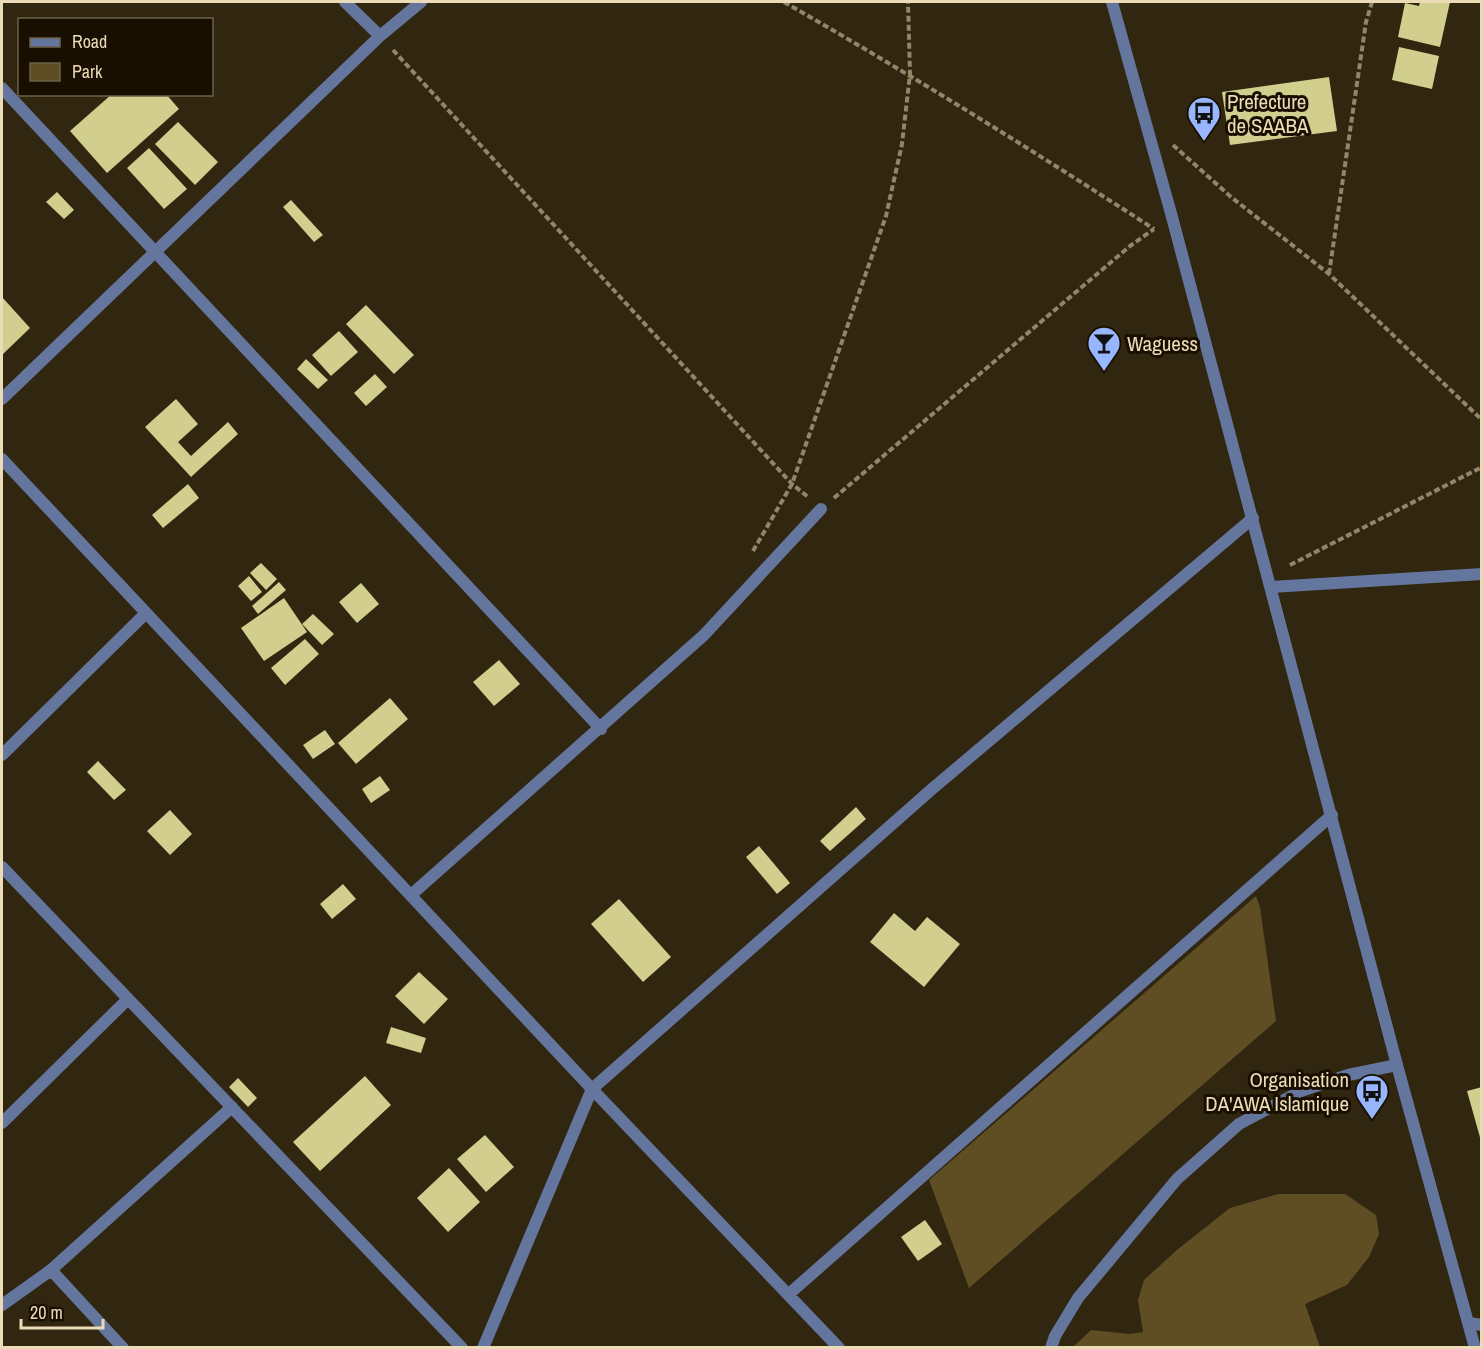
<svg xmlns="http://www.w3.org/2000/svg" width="1483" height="1349" font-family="'Archivo Narrow',sans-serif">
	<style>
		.green { fill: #5f4d23 }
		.building { fill: #d1ce8e }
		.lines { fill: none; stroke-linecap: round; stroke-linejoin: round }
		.path { stroke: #938567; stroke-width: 4; stroke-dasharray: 6 3; stroke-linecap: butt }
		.minor { stroke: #64769d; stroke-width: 12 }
		.tertiary { stroke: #64769d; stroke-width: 12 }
		.labels { text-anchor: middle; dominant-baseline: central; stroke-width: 6; stroke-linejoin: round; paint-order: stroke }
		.poi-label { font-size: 21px; fill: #ecdbb7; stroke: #190f00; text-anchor: start }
	</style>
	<rect width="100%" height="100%" fill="#31260f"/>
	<path class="green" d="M 1256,896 L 1260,907 L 1276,1021 L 969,1288 L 929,1180 Z
		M 1278,1194 L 1345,1194 L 1376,1215 L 1379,1234 L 1369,1257 L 1347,1285 L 1305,1304 L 1320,1347 L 1073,1347 L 1091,1330 L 1130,1334 L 1143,1332 L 1138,1300 L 1144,1280 L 1178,1249 L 1230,1208 Z"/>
	<path class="building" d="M 1420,2 L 1450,2 L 1440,47 L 1398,37 L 1405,3 L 1419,6 Z
		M 1399,47 L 1439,56 L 1432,89 L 1392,80 Z
		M 1329,77 L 1337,131 L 1230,145 L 1222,92 Z
		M 112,94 L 166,94 L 179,109 L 107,173 L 70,131 Z
		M 178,122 L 218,162 L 195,185 L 155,144 Z
		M 149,148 L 187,189 L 164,209 L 127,168 Z
		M 57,192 L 74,210 L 64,219 L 46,202 Z
		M 291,200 L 323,235 L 314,242 L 283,207 Z
		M 2,297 L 30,328 L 2,355 Z
		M 366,305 L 414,355 L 394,374 L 346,324 Z
		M 339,331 L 358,352 L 331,376 L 312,355 Z
		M 306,359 L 328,380 L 318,389 L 297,369 Z
		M 375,374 L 387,387 L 366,406 L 354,393 Z
		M 176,399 L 198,424 L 178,442 L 191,456 L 228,422 L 238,434 L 191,477 L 145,427 Z
		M 188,484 L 199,498 L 163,528 L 152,515 Z
		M 261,563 L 277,579 L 266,590 L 250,573 Z
		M 249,576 L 262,592 L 251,601 L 238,586 Z
		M 279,582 L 286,590 L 258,614 L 252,606 Z
		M 361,583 L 379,604 L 357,623 L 339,602 Z
		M 284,598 L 307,632 L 264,661 L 241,628 Z
		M 313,614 L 334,634 L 322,645 L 302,624 Z
		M 305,639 L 319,654 L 285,685 L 271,668 Z
		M 499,660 L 520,684 L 494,706 L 473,682 Z
		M 390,698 L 408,719 L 356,764 L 338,743 Z
		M 325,730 L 335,744 L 313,759 L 303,745 Z
		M 98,761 L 126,790 L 114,800 L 87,772 Z
		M 380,776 L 390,790 L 371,803 L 362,789 Z
		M 856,807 L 866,819 L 830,851 L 820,841 Z
		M 170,810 L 192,834 L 170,855 L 147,831 Z
		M 759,846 L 790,883 L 777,894 L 746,857 Z
		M 343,884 L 356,899 L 332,919 L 320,904 Z
		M 619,899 L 671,957 L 643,982 L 591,924 Z
		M 894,913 L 915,931 L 927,917 L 960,944 L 924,987 L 870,942 Z
		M 419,972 L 448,999 L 424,1024 L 395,996 Z
		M 391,1027 L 426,1038 L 421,1053 L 386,1043 Z
		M 365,1076 L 391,1105 L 320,1171 L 293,1142 Z
		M 238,1078 L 257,1098 L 248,1107 L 229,1087 Z
		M 1482,1087 L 1482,1141 L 1481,1141 L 1467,1091 Z
		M 485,1135 L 514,1167 L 486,1192 L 457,1159 Z
		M 449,1168 L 480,1202 L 448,1232 L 417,1198 Z
		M 925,1220 L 942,1244 L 918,1261 L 901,1237 Z"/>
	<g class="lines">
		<path class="path" d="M 784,2 C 910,74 1032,150 1154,229
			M 393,50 L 792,484 L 808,497
			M 1173,145 L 1231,197 L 1329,274 L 1482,420
			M 1329,274 L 1366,22 L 1372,2
			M 834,498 L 1130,246 L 1154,229
			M 753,551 L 792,484 L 886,216 L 902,144 L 910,74 L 908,2
			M 1290,565 L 1482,467"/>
		<path class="minor" d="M 345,2 L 380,36
			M 2,88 L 601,729
			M 2,399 L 380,36 L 421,2
			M 2,459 L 592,1089 L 839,1348
			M 1271,587 L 1482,574
			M 2,755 L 146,613
			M 2,867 L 462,1348
			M 411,895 L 704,635 L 821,509
			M 2,1123 L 128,999
			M 51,1270 L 123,1348
			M 789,1294 L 1332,815
			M 2,1305 L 51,1270 L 232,1107
			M 1469,1323 L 1482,1325
			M 483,1348 L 592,1089 L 932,789 L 1253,518
			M 1051,1348 L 1055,1336 L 1078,1298 L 1177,1179 L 1239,1124 L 1301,1091 L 1348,1075 L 1397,1065"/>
		<path class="tertiary" d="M 1112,2 L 1172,217 L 1397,1065 L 1475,1348"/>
	</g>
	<defs>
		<symbol id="bus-pin" viewBox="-11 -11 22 30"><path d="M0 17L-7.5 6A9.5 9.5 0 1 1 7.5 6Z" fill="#97b6fd" stroke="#190f00"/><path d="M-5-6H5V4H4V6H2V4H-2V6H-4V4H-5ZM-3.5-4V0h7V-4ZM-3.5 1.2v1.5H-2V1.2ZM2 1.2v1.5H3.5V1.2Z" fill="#111"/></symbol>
		<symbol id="bar-pin" viewBox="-11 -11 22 30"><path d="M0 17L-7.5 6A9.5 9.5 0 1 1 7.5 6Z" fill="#97b6fd" stroke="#190f00"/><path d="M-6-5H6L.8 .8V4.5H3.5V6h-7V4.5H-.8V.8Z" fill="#111"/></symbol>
	</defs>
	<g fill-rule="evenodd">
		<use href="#bus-pin" x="1185" y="94" width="38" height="52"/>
		<use href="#bar-pin" x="1085" y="324" width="38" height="52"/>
		<use href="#bus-pin" x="1353" y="1072" width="38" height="52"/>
	</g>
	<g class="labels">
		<g class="poi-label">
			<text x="1227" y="101">Prefecture<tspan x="1227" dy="24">de SAABA</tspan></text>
			<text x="1127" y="343">Waguess</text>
			<text x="1349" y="1079" text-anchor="end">Organisation<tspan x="1349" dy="24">DA'AWA Islamique</tspan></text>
		</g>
	</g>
	<rect width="1483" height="1349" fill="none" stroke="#ecdbb7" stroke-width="6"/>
	<rect x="18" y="18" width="195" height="78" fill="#190f00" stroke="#6d6149" stroke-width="1.5"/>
	<rect x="30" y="38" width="30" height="9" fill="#64769d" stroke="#6d6149" stroke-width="1.5"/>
	<text x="72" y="48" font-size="18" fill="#ecdbb7">Road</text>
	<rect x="30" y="63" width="30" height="18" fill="#5f4d23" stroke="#6d6149" stroke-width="1.5"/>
	<text x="72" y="78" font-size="18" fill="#ecdbb7">Park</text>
	<path d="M21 1319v9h82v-9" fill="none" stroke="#ecdbb7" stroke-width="3"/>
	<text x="30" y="1319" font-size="18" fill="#ecdbb7" stroke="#190f00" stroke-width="4.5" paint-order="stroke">20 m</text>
</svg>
